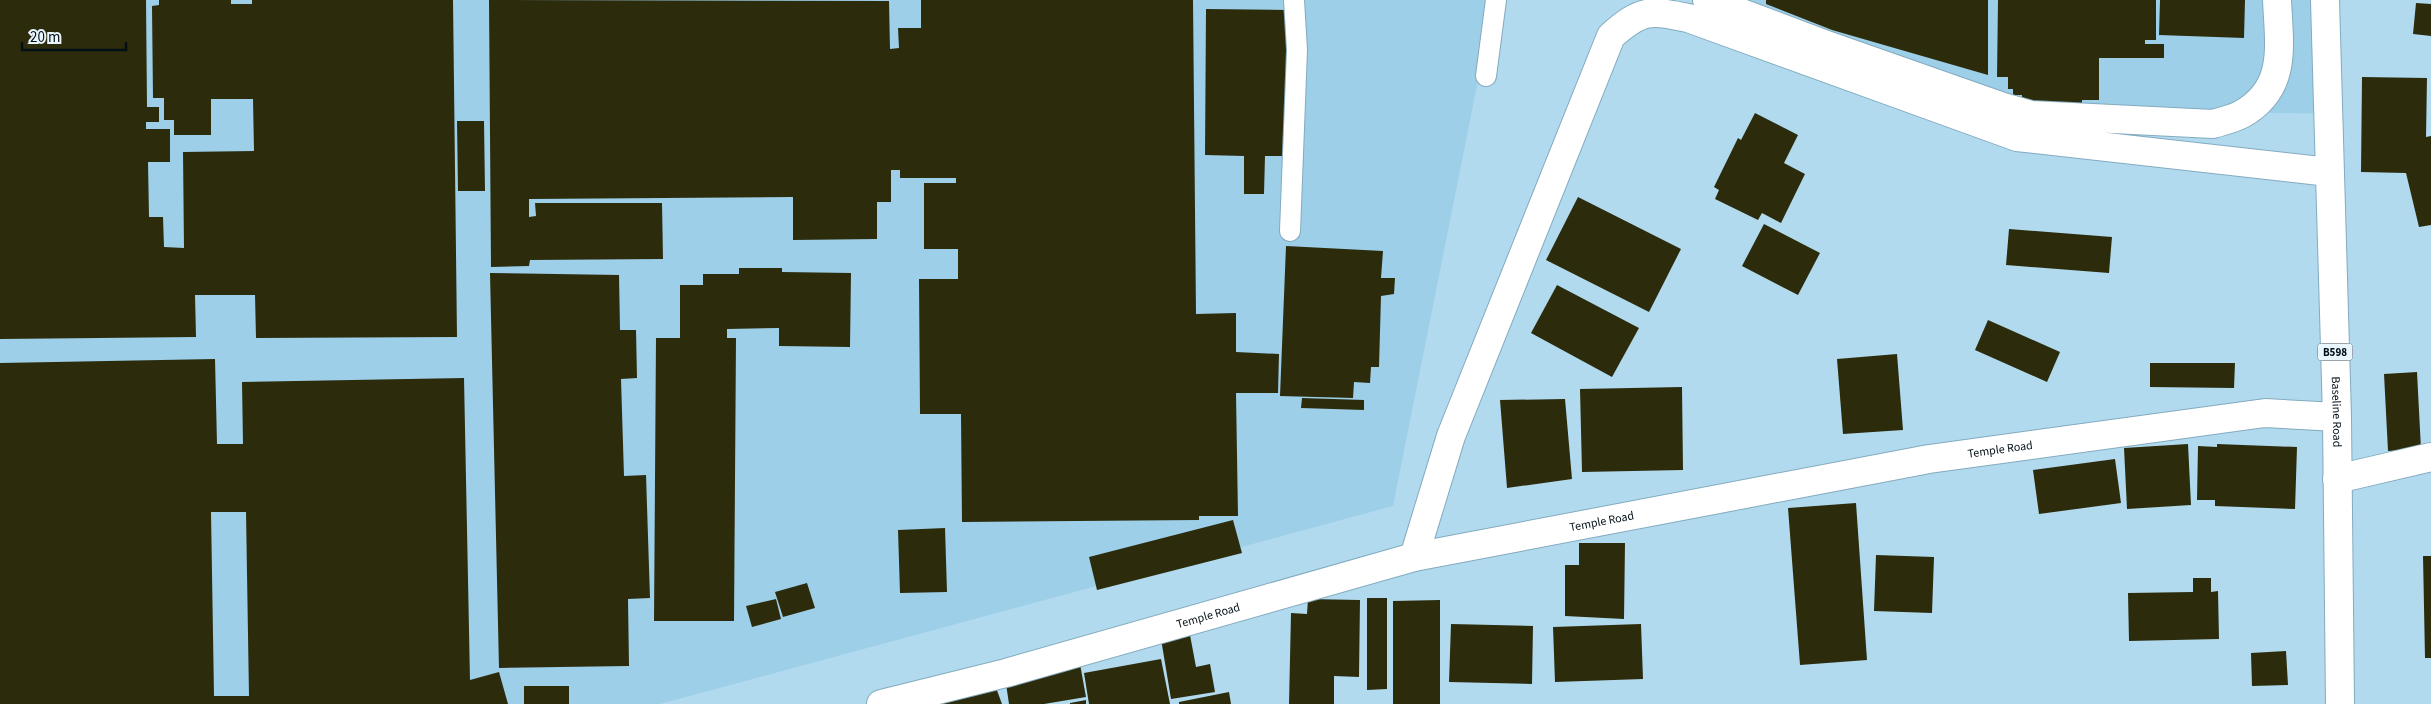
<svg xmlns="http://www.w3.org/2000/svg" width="2431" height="704" font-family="'Source Sans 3',sans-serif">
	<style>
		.built { fill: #9ecfe8 }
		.building { fill: #2c2c0d; fill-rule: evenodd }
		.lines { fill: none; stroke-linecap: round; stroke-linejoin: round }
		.service-casing { stroke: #83abbf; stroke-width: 22 }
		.minor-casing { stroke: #83abbf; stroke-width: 30 }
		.tertiary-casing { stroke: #83abbf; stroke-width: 30 }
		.primary-casing { stroke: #83abbf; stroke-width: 30 }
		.service { stroke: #fff; stroke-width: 20 }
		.minor { stroke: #fff; stroke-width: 28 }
		.tertiary { stroke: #fff; stroke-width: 28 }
		.primary { stroke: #fff; stroke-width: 28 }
		.labels { text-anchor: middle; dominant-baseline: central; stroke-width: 5; stroke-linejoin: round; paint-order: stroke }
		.shield { fill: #eaf6fc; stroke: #48545b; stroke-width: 1 }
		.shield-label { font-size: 11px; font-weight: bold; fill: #020f16 }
		.street-label { font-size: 12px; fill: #020f16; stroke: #eaf6fc }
	</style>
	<rect width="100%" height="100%" fill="#b1daef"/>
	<path class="built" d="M 0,0 L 1494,0 L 1393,506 L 660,704 L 0,704 Z
		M 1699,0 L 2324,0 L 2328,114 L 2003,107 Z"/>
	<path class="building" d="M 0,0 L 146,0 L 147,107 L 159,107 L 159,122 L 146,122 L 146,129 L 170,129 L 170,162 L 148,162 L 149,217 L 163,217 L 164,247 L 184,248 L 183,152 L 254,151 L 253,99 L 211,99 L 211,135 L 174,135 L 174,120 L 164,120 L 164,98 L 153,98 L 152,6 L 159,5 L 159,0 L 231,0 L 231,4 L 252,4 L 252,0 L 453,0 L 457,337 L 256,338 L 255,295 L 195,295 L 196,337 L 0,339 Z
		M 489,0 L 889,1 L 890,49 L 899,48 L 898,28 L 921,28 L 921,0 L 1193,0 L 1196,314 L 1236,313 L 1236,352 L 1279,354 L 1278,393 L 1236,393 L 1238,516 L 1199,516 L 1199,520 L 962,522 L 961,414 L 920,414 L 919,279 L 958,279 L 958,249 L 924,249 L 924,183 L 956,183 L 956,178 L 900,178 L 900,170 L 891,170 L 891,202 L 877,202 L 877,239 L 793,240 L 793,197 L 529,199 L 529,217 L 536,216 L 535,203 L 662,203 L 663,259 L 530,260 L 529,266 L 491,267 Z
		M 1766,0 L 1988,0 L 1988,75 L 1832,30 L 1766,4 Z
		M 1998,0 L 2156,0 L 2156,40 L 2145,40 L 2145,44 L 2164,44 L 2164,58 L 2099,58 L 2099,100 L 2082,100 L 2082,111 L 2022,110 L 2022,95 L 2013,95 L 2013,89 L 2008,89 L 2008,77 L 1997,77 Z
		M 2160,0 L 2245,0 L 2244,38 L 2159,35 Z
		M 2416,3 L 2431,4 L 2431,36 L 2413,34 Z
		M 1206,9 L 1289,10 L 1287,156 L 1265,156 L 1264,194 L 1244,194 L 1244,156 L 1205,155 Z
		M 2362,77 L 2427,78 L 2426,137 L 2431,136 L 2431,225 L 2419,227 L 2406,173 L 2361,172 Z
		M 1755,113 L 1798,135 L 1784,163 L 1805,174 L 1781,223 L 1762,213 L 1758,220 L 1715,199 L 1719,190 L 1714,187 L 1738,138 L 1741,140 Z
		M 457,121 L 484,121 L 485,191 L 458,191 Z
		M 1578,197 L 1681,249 L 1649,312 L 1546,260 Z
		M 1764,224 L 1820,253 L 1798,295 L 1742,266 Z
		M 2009,229 L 2112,237 L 2109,273 L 2006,265 Z
		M 1286,246 L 1383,251 L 1381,278 L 1395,278 L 1394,294 L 1381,296 L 1379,367 L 1371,367 L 1370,383 L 1354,382 L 1353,398 L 1280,396 Z
		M 739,268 L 782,268 L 782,272 L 851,273 L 850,347 L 779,346 L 779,328 L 727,329 L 727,338 L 736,338 L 734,621 L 654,621 L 656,338 L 680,338 L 680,285 L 703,285 L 703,274 L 739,274 Z
		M 490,273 L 619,275 L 620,330 L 636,330 L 637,378 L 621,379 L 624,476 L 646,475 L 650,598 L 628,599 L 629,666 L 499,668 Z
		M 1557,285 L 1639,328 L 1612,377 L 1531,333 Z
		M 1988,320 L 2060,352 L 2047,382 L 1975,350 Z
		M 1897,354 L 1903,430 L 1843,434 L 1837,359 Z
		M 215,359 L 217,444 L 243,444 L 242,382 L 464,378 L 470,680 L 499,672 L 508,704 L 0,704 L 0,363 ZM 211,512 L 246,512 L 249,696 L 214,696 Z
		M 2150,363 L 2235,363 L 2234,388 L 2150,387 Z
		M 2417,372 L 2421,449 L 2388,451 L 2384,374 Z
		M 1682,387 L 1683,470 L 1582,472 L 1580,389 Z
		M 1302,398 L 1364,400 L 1364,410 L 1301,408 Z
		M 1565,399 L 1572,479 L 1507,488 L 1500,400 Z
		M 2188,444 L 2191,505 L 2127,509 L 2124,448 Z
		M 2217,444 L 2297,447 L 2295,509 L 2215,506 L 2215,500 L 2197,500 L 2198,446 L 2217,447 Z
		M 2115,459 L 2121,503 L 2039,514 L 2033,470 Z
		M 1856,503 L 1867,660 L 1800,665 L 1788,508 Z
		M 1233,520 L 1242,553 L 1097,590 L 1089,557 Z
		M 945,528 L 947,592 L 900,593 L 898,530 Z
		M 1579,543 L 1625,543 L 1624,619 L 1565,616 L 1565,565 L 1579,565 Z
		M 1876,555 L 1934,557 L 1932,613 L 1874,611 Z
		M 2423,556 L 2431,556 L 2431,658 L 2425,658 Z
		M 2193,578 L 2211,578 L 2211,592 L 2218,591 L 2219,639 L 2129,641 L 2128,593 L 2193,592 Z
		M 807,583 L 815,608 L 783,617 L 775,592 Z
		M 1367,598 L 1387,598 L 1387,689 L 1367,690 Z
		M 776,599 L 781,619 L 752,627 L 746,606 Z
		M 1308,599 L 1360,600 L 1359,677 L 1334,676 L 1334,704 L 1289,704 L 1291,613 L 1307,614 Z
		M 1440,600 L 1440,704 L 1393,704 L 1393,601 Z
		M 1451,624 L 1533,626 L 1532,684 L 1449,682 Z
		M 1641,624 L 1643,679 L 1555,682 L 1553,627 Z
		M 1190,635 L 1196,667 L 1210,664 L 1215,692 L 1171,699 L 1161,639 Z
		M 2286,651 L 2288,685 L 2252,686 L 2251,653 Z
		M 1161,659 L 1170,704 L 1089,704 L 1084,673 Z
		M 1080,664 L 1086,697 L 1044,704 L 1009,704 L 1005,677 Z
		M 995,685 L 1002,704 L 939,704 Z
		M 524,686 L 569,686 L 569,704 L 524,704 Z
		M 1229,692 L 1231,704 L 1179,704 L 1179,702 Z
		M 1086,700 L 1086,704 L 1070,704 L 1070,703 Z"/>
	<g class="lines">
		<defs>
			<path id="service" d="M 1486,76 L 1496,0
				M 1290,231 L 1297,50 L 1294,0"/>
			<path id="minor" d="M 1707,0 L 1824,44 L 2003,107 L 2031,115 L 2213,124 C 2222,121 2233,119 2242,114 C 2288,88 2279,45 2277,0
				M 2337,479 L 2431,457
				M 1414,557 L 1451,436 L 1611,36 C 1642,9 1649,10 1688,18 L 2017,137 L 2329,172"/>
			<g id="tertiary">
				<path id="s1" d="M 881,704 L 1006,673 L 1414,557 L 1929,459 L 2265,413 L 2337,417"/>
			</g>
			<g id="primary">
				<path id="s2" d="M 2325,0 L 2337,417 L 2340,704"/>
			</g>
		</defs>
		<use href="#service" class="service-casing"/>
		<use href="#minor" class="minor-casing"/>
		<use href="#tertiary" class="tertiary-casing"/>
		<use href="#primary" class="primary-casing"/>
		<use href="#service" class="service"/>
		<use href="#minor" class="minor"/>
		<use href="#tertiary" class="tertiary"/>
		<use href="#primary" class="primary"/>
	</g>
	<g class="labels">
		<rect class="shield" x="2317.5" y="343.5" width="35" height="17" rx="4"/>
		<g class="shield-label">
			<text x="2335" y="352">B598</text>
		</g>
		<g class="street-label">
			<text stroke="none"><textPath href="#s2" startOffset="412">Baseline Road</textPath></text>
			<text stroke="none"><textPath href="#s1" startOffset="1149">Temple Road</textPath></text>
			<text stroke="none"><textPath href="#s1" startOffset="744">Temple Road</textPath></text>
			<text stroke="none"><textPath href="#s1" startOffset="339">Temple Road</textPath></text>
		</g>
	</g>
	<path d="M22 42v8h104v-8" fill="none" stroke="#020f16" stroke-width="2.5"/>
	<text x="30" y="42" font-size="15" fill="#020f16" stroke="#eaf6fc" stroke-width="4" paint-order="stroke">20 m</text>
</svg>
